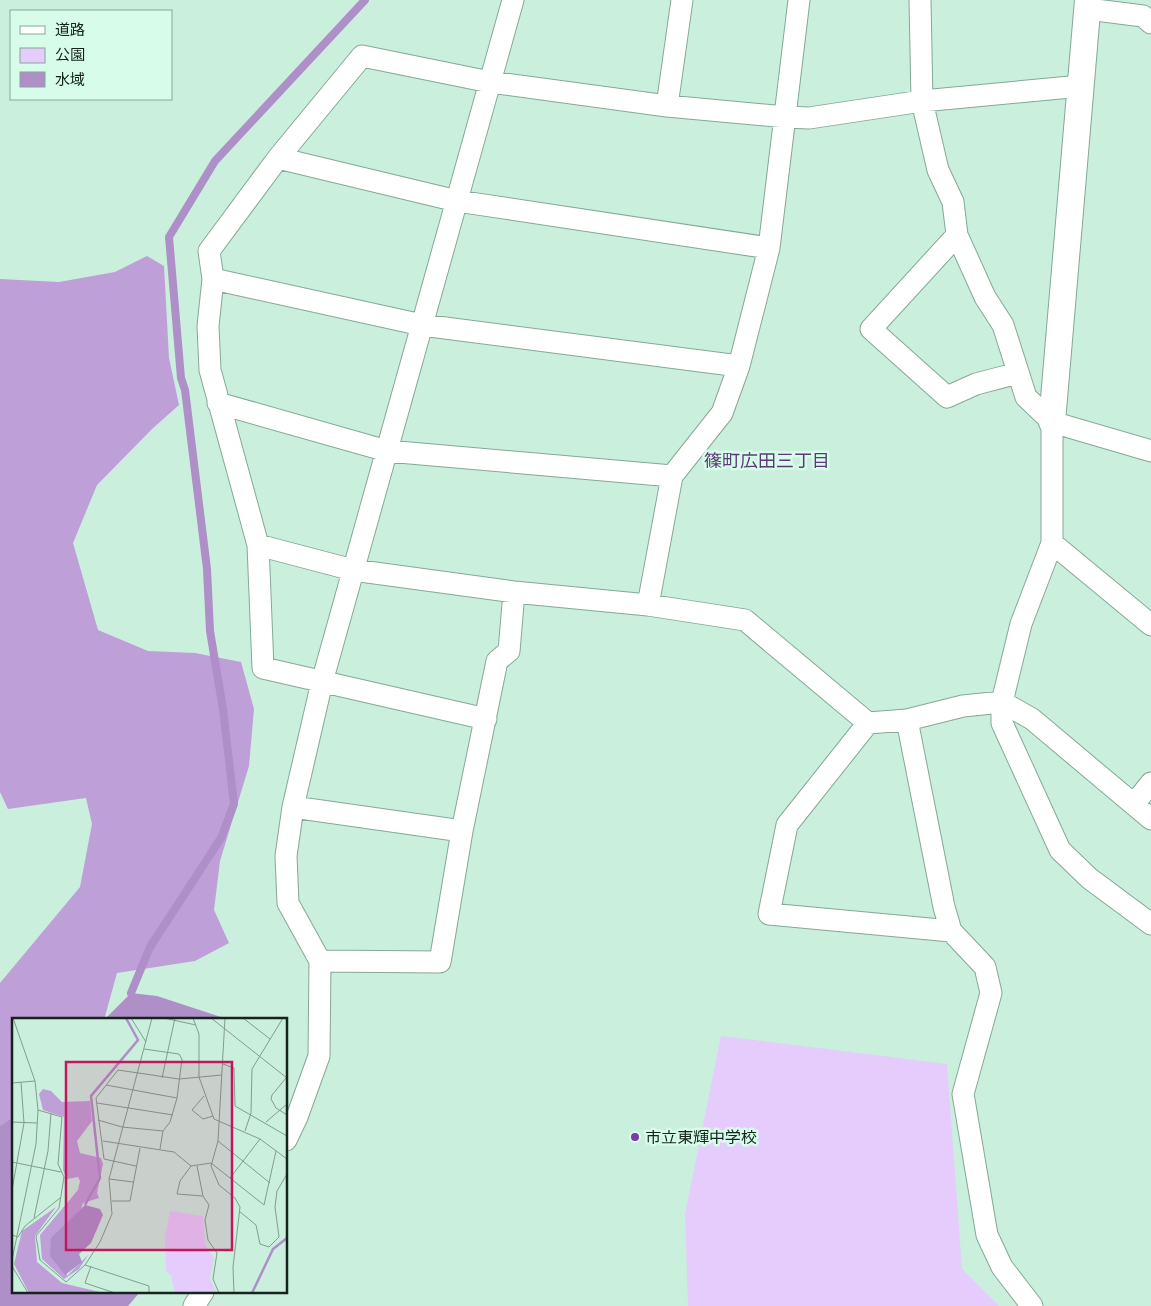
<svg xmlns="http://www.w3.org/2000/svg" width="1151" height="1306" font-family="Poppins,'Noto Sans JP',sans-serif">
	<style>
		.green { fill: #e5ccfc }
		.forest { fill: #be9fd8 }
		.water { fill: #ae8fc8 }
		.lines { fill: none; stroke-linecap: round; stroke-linejoin: round }
		.stream { stroke: #ae8fc8; stroke-width: 8 }
		.minor-casing { stroke: #85a897; stroke-width: 23 }
		.tertiary-casing { stroke: #85a897; stroke-width: 28 }
		.minor { stroke: #fff; stroke-width: 21 }
		.tertiary { stroke: #fff; stroke-width: 26 }
		.poi-dot { fill: #7e39ac; stroke: #d7fdea; stroke-width: 2 }
		.labels { text-anchor: middle; dominant-baseline: central; stroke-width: 5; stroke-linejoin: round; paint-order: stroke }
		.poi-label { font-size: 16px; fill: #15231d; stroke: #d7fdea; text-anchor: start }
		.neighbourhood-label { font-size: 18px; fill: #5c3b75; stroke: #d7fdea }
		.inset-river { fill: none; stroke: #ae8fc8; stroke-width: 2.5 }
		.inset-road { fill: none; stroke: #829d90; stroke-width: 1 }
		.view { fill: #c2185b; fill-opacity: 0.15; stroke: #c2185b; stroke-width: 2.5 }
		.inset-edge { fill: none; stroke: #15231d; stroke-width: 2.5 }
	</style>
	<rect width="100%" height="100%" fill="#caefdd"/>
	<path class="green" d="M 721,1036 L 947,1064 L 962,1269 L 999,1306 L 688,1306 L 685,1214 Z"/>
	<path class="forest" d="M 147,256 L 164,266 L 169,358 L 179,405 L 152,429 L 97,485 L 73,543 L 98,630 L 148,651 L 195,653 L 241,662 L 254,709 L 249,766 L 220,861 L 214,910 L 229,943 L 195,961 L 117,973 L 104,1020 L 14,1020 L 14,1116 L 0,1126 L 0,983 L 80,887 L 92,824 L 86,798 L 8,809 L 0,792 L 0,279 L 59,282 L 115,272 Z"/>
	<path class="water" d="M 131,993 L 157,996 L 230,1020 L 104,1020 Z
		M 14,1116 L 14,1292 L 140,1292 L 128,1306 L 0,1306 L 0,1126 Z"/>
	<g class="lines">
		<path class="stream" d="M 131,993 L 150,947 L 221,838 L 234,804 L 223,709 L 210,631 L 207,569 L 185,390 L 181,378 L 169,237 L 215,161 L 365,0"/>
		<defs>
			<path id="minor" d="M 920,0 L 922,101 L 938,170 L 953,202 L 957,235 L 985,297 L 1003,325 L 1026,397 L 1052,422 L 1151,451
				M 1088,9 L 1143,16 L 1151,23
				M 667,106 L 682,0
				M 278,158 L 457,201 L 769,248
				M 957,235 L 871,329 L 947,397 L 976,384 L 1018,373
				M 213,279 L 422,325 L 739,366
				M 218,403 L 387,451 L 672,476
				M 1052,422 L 1052,543 L 1021,624 L 1002,702 L 1002,723 L 1060,850 L 1089,878 L 1151,924
				M 1052,543 L 1151,625
				M 258,545 L 353,570 L 514,592 L 648,605 L 745,620 L 868,723 L 907,720 L 963,706 L 1002,702 L 1032,719 L 1151,819
				M 648,605 L 672,476 L 722,413 L 739,366 L 769,248 L 799,0
				M 486,719 L 263,668 L 258,545 L 210,370 L 208,326 L 213,279 L 209,251 L 278,158 L 362,56 L 490,82 L 667,106 L 786,117 L 809,118 L 922,101 L 1081,86
				M 907,720 L 944,907 L 951,931 L 985,967 L 991,993 L 963,1094 L 987,1235 L 1002,1267 L 1032,1306
				M 868,723 L 787,825 L 769,914 L 951,931
				M 1134,804 L 1151,783
				M 293,807 L 462,831
				M 320,961 L 440,962 L 462,831 L 497,661 L 509,651 L 514,592
				M 286,1140 L 297,1117 L 319,1056 L 320,961 L 288,903 L 286,856 L 293,807 L 322,682 L 513,0
				M 194,1306 L 203,1292"/>
			<path id="tertiary" d="M 1052,422 L 1088,0"/>
		</defs>
		<use href="#minor" class="minor-casing"/>
		<use href="#tertiary" class="tertiary-casing"/>
		<use href="#minor" class="minor"/>
		<use href="#tertiary" class="tertiary"/>
	</g>
	<circle class="poi-dot" cx="635" cy="1137" r="5"/>
	<g class="labels">
		<g class="poi-label">
			<text x="645" y="1137">市立東輝中学校</text>
		</g>
		<g class="neighbourhood-label">
			<text x="767" y="460">篠町広田三丁目</text>
		</g>
	</g>
	<g transform="translate(12 1018)">
		<rect width="275" height="275" fill="#caefdd"/>
		<path d="M 158,193 L 191,198 L 193,227 L 202,240 L 198,261 L 205,275 L 163,275 L 159,257 L 154,253 L 153,219 Z" fill="#e5ccfc"/>
		<path d="M 31,71 L 39,73 L 50,84 L 78,83 L 80,103 L 65,123 L 68,135 L 89,140 L 91,146 L 85,175 L 87,180 L 71,185 L 69,191 L 49,211 L 55,258 L 76,237 L 67,251 L 52,261 L 30,241 L 28,217 L 66,172 L 68,163 L 66,159 L 55,161 L 51,152 L 52,99 L 31,92 L 27,76 ZM 44,189 L 23,218 L 25,244 L 50,265 L 92,275 L 17,275 L 2,246 L 10,213 Z" fill="#be9fd8"/>
		<path d="M 73,187 L 88,191 L 91,197 L 79,225 L 67,236 L 70,244 L 53,257 L 38,238 L 39,220 Z" fill="#ae8fc8"/>
		<path class="inset-river" d="M 73,187 L 88,160 L 79,78 L 126,22 L 114,0M 240,275 L 261,231 L 275,220"/>
		<path class="inset-road" d="M 119,0 L 134,24M 152,0 L 184,7M 181,0 L 187,16 L 187,59 L 202,101 L 248,121 L 275,141M 199,0 L 275,60M 213,0 L 206,123 L 199,148 L 207,167 L 223,180 L 228,189 L 221,249 L 222,275M 231,0 L 258,21M 132,31 L 167,36 L 170,41 L 165,80 L 158,104 L 151,113 L 148,131M 211,46 L 222,50 L 223,88 L 275,118M 150,60 L 163,0M 274,60 L 260,77 L 259,81 L 264,90 L 275,97M 0,65 L 23,63M 94,67 L 165,80M 192,78 L 180,92 L 191,101 L 201,98M 85,85 L 161,97M 26,92 L 50,99 L 46,146 L 52,159 L 47,190 L 24,218 L 28,242 L 54,264 L 73,247 L 88,224 L 100,196 L 97,161 L 140,0M 86,102 L 110,109 L 151,113M 0,104 L 25,105M 254,104 L 275,86M 233,113 L 239,95 L 240,51 L 271,0M 91,123 L 162,134 L 179,148 L 199,145 L 252,187 L 264,133M 206,123 L 258,165M 0,144 L 49,154M 124,148 L 92,141 L 84,80 L 106,52 L 167,61 L 210,57M 179,148 L 168,163 L 165,176 L 191,178M 185,148 L 191,178 L 197,187 L 193,202 L 196,222 L 205,235 L 201,261 L 207,275M 218,160 L 248,121M 97,161 L 121,164M 0,172 L 12,105 L 9,64M 100,183 L 118,183 L 128,130M 227,193 L 244,207 L 248,226 L 257,229 L 267,219 L 263,189 L 265,173 L 275,156M 22,200 L 36,133 L 39,95M 0,217 L 6,219 L 13,208 L 48,180M 0,242 L 24,126 L 26,92 L 23,63 L 1,0M 73,247 L 137,268 L 137,275M 0,248 L 16,275M 79,248 L 73,265 L 103,275"/>
		<path class="view" d="M 54,44 L 220,44 L 220,232 L 54,232 Z"/>
		<rect width="275" height="275" class="inset-edge"/>
	</g>
	<rect x="10" y="10" width="162" height="90" fill="#d7fdea" stroke="#89a698"/>
	<rect x="20" y="26" width="25" height="8" fill="#ffffff" stroke="#89a698"/>
	<text x="55" y="35" font-size="15" fill="#15231d">道路</text>
	<rect x="20" y="48" width="25" height="15" fill="#e5ccfc" stroke="#89a698"/>
	<text x="55" y="60" font-size="15" fill="#15231d">公園</text>
	<rect x="20" y="72" width="25" height="15" fill="#ae8fc8" stroke="#89a698"/>
	<text x="55" y="85" font-size="15" fill="#15231d">水域</text>
</svg>
